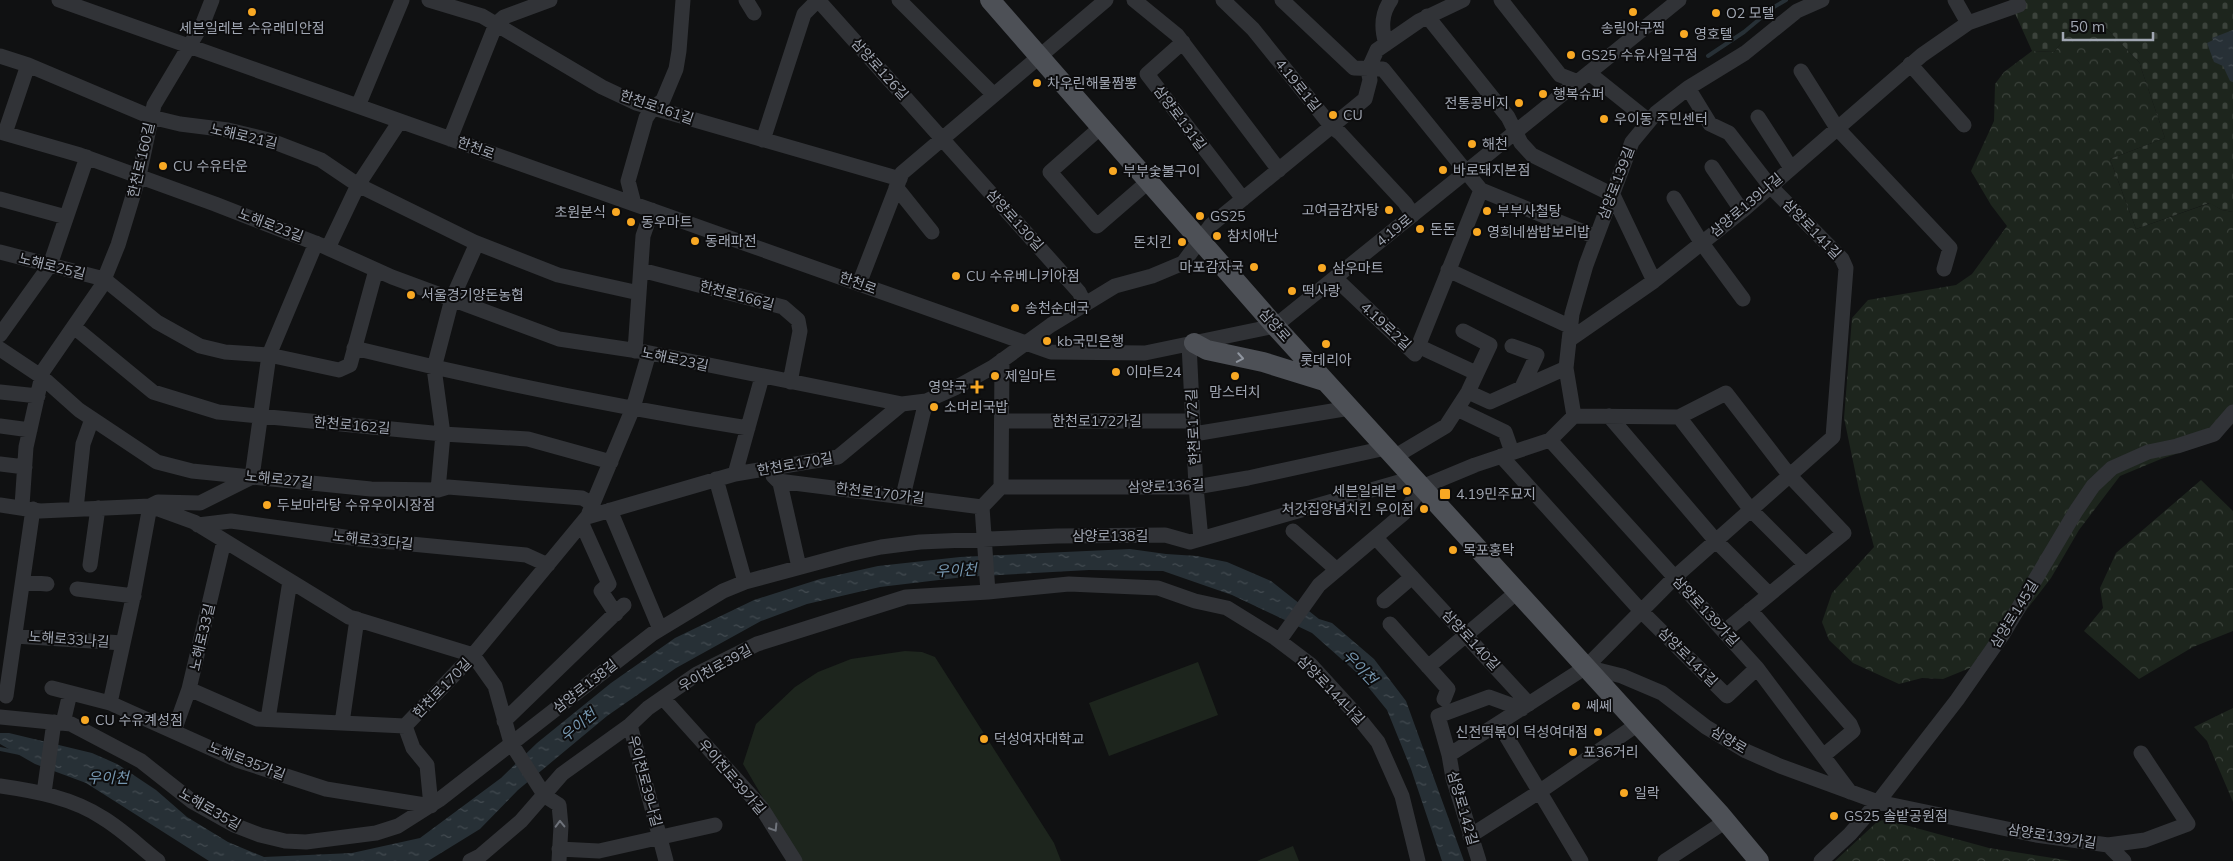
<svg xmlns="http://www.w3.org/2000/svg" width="2233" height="861" font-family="Mulish,'Noto Sans KR',sans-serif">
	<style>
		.grass { fill: #1d251d }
		.forest { fill: url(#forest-crowns) }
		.cemetery { fill: url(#cemetery-stones) }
		.water { fill: url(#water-ripples) }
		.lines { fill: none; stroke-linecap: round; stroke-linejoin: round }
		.stream { stroke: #273036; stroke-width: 4 }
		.minor { stroke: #313337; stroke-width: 15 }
		.major { stroke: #4d5056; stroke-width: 20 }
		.oneway { stroke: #9096a0 }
		.oneway2 { stroke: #6f737b }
		.poi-dot { fill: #f8a823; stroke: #0c0c0d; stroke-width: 2 }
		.labels { text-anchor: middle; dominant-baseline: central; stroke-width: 4; stroke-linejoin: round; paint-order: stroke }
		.poi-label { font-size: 14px; fill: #a1a7b3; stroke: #0c0c0d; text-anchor: start }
		.street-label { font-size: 14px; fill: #a1a7b3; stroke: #0c0c0d }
		.water-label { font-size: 15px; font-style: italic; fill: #7697b0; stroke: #0c0c0d }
	</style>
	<defs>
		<pattern id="forest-crowns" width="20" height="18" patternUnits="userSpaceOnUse" patternTransform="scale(1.25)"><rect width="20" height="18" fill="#1d251d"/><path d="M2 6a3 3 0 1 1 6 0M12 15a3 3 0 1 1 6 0" fill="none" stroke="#3b423b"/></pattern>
		<pattern id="cemetery-stones" width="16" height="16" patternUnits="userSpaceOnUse" patternTransform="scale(1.25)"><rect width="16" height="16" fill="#1d251d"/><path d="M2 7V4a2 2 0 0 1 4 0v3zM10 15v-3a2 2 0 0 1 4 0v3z" fill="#3b423b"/></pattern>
		<pattern id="water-ripples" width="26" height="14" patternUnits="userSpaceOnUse" patternTransform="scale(1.25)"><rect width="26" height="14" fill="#273036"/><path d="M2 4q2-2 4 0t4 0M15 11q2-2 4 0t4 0" fill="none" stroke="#434b51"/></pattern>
	</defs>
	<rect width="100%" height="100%" fill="#101112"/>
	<path class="grass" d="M 905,651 L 922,652 L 935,657 L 1054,843 L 1061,861 L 800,861 L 743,764 L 756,724 L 795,687 L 818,672 L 851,659 Z
		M 1198,662 L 1218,715 L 1109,756 L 1089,703 Z
		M 1293,846 L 1299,861 L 1257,861 Z"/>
	<path class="forest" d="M 2103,25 L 2139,62 L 2165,138 L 2110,159 L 2136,229 L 2210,203 L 2222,210 L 2233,212 L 2233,424 L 2215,441 L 2161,459 L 2120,476 L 2079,530 L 2051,578 L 1987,661 L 1943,679 L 1922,678 L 1899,684 L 1853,663 L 1829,640 L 1822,622 L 1832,593 L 1874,547 L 1859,490 L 1844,418 L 1852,318 L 1868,300 L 1956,285 L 1972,274 L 2007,226 L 1991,205 L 1971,171 L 1994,121 L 1995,84 L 2004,72 L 2032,51 L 2054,52 L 2069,33 Z
		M 2201,480 L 2233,511 L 2233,631 L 2193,647 L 2139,679 L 2084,631 L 2103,608 L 2100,588 L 2116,553 Z
		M 2233,708 L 2233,802 L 2207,741 L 2194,727 Z
		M 1887,820 L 1989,848 L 2072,861 L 1835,861 L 1878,821 Z"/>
	<path class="cemetery" d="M 2009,0 L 2233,0 L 2233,212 L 2222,210 L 2209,203 L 2136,229 L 2110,159 L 2165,138 L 2139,62 L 2103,25 L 2069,33 L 2054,52 L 2032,51 Z"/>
	<path class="water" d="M 2233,30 L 2233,82 L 2230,81 L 2223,66 L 2214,62 L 2207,43 L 2213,40 L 2212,38 Z
		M 1130,549 L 1166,554 L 1197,556 L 1227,562 L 1271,581 L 1319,619 L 1332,623 L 1374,659 L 1406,701 L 1464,861 L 1442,861 L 1411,769 L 1387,710 L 1356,672 L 1312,633 L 1232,595 L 1163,571 L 1089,570 L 964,577 L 880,587 L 807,604 L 761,621 L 676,668 L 607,716 L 518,790 L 480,829 L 428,861 L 209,861 L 86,783 L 35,764 L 0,744 L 0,733 L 9,733 L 92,753 L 117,764 L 156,790 L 187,817 L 228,842 L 264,857 L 352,853 L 420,838 L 501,778 L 537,743 L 611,683 L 675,638 L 754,600 L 820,579 L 878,566 L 960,557 Z"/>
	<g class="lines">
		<path class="stream" d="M 1708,56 L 1744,32 L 1774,7 L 1786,0
			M 0,749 L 20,753"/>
		<path class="minor" d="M 59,0 L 1051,352 L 1145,353 L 1275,326 L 1679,0
			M 429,0 L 482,16 L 602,87 L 636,103 L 900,179
			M 746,0 L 754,13
			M 818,0 L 1079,292 L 1085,304
			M 899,0 L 994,95
			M 1134,0 L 1177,35 L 1279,170
			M 1223,0 L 1253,29 L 1332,127 L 1340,133 L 1405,203 L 1413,215
			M 1282,0 L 1354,68 L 1383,69 L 1481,190 L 1415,354 L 1335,278
			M 1501,0 L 1560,75 L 1578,82
			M 1955,0 L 1968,23
			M 1427,16 L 1508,117 L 1521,143 L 1532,155 L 1613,195 L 1654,281
			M 1183,42 L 1147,74 L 1243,199
			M 1386,44 C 1381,28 1381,14 1391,0
			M 0,56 L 28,65 L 151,117 L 180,124 L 228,130 L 269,140 L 321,160 L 358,185 L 474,242 L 558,275 L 639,293
			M 1910,64 L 1964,125
			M 1801,71 L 1837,128 L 1950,248 L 1944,269
			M 1589,73 L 1649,121
			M 358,106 L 402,0
			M 1758,117 L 1791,168
			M 1101,127 L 1050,172 L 1097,226 L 1149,181
			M 0,132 L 80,155 L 215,204 L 323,246 L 392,277 L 559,339 L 645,352 L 902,404
			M 5,133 L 28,65
			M 450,139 L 496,24 L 504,17 L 550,0
			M 763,140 L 804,14 L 818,0
			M 1712,167 L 1742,211
			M 896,187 L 932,232
			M 1481,190 L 1596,237
			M 1674,198 L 1701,242 L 1743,299
			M 0,199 L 66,217
			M 634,204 L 628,181 L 646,118 L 652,109 L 663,100 L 676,69 L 679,51 L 683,0
			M 328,248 L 358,185 L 400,121
			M 0,252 L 104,279 L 157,322 L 200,346 L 225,352 L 269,355 L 339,370 L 350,365 L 376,270
			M 641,270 L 783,307 L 798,320 L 800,331 L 790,382
			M 1448,270 L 1571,327
			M 859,284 L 902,173 L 1106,0
			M 74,327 L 153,392 L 218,412 L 443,434 L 528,439 L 611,462
			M 0,335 L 50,265 L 87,157
			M 1569,340 L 1654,281 L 1742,211 L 1922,55 L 1968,23 L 2019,5
			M 1189,344 L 1196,487 L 1201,539
			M 1418,346 L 1476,373
			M 1512,346 L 1537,355 L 1522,387
			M 354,348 C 484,380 616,407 748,428
			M 0,349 L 42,377 L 79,410 L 157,462 L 192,471 L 371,489 L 438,490 L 448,487 L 582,498 L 593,504
			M 635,351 L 643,236 L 652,210
			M 0,392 L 38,396
			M 1468,392 L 1490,402 L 1566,368
			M 1457,409 L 1505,432 L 1512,452
			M 1574,416 L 1679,417 L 1726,393 L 1790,476 L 1844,533 L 1725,631
			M 1609,416 L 1716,541 L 1769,594
			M 1679,417 L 1751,510 L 1805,564
			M 1002,421 L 1193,421
			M 0,426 L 30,430
			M 1194,434 L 1350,408
			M 1550,440 L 1757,668 L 1850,792
			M 1501,456 L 1641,611 L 1727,696 L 1757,668
			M 1394,457 L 1446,426 L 1468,392 L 1490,345 L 1463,331
			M 0,464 L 25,467
			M 735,474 L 762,377
			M 773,476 L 780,483 L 799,567
			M 252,477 L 269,355 L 316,243
			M 716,479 L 745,582
			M 778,481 L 982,507
			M 1001,487 L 1196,487 L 1248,478 L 1386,448
			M 438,490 L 443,434 L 434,368 L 452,299 L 477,243
			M 903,496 L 926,401
			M 0,505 L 40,511 L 150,506 L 158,502 L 200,503 L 252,477
			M 22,506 L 26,447 L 43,371 L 101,287 L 118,245 L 139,176 L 154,105 L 203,23 L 212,0
			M 150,506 L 194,522 L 349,617 L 473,655 L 495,686 L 511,743 L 545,796 L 559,805 L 561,826 L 559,861
			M 76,509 L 83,444 L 92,419
			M 610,510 L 660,629
			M 589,513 L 633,408 L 649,353
			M 582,524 L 609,584 L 601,591 L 616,614
			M 198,525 L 231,521 L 359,539 L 526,555 L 548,565
			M 1293,531 L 1337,570
			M 1376,538 L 1529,704
			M 90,565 L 98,508
			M 23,582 L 47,584
			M 77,589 L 134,596
			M 988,592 L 982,507 L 1001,487 L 1002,360
			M 1384,601 L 1412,577
			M 1750,610 L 1850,724 L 1853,731 L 1823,756
			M 1390,624 L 1448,689 L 1444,699
			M 15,636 L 123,643
			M 1279,641 L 1319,585 L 1404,513 L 1422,487 L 1475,465 L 1550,440 L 1574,416 L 1566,368 L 1572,314 L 1586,265 L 1632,142 L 1656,113 L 1688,88 L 1745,53 L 1797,11 L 1822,0
			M 1428,667 L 1517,592
			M 1586,667 L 1622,676 L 1662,693 L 1706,727 L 1746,751 L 1780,766 L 1878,802 L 2036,835 L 2108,845 L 2145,840 L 2188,824 L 2141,753
			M 52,688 L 110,703 L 237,760 L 326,789 L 431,806 L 427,765 L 413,748 L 405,726
			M 189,689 L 257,719 L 405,726 L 473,655 L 587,517 L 735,474 L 838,457 L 902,404 L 926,401 L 955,388 L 993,367 L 1051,325 L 1115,286 L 1152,276 L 1183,263 L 1211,225 L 1365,99 L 1370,80 L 1368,70 L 1377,50 L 1419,21 L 1463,0
			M 6,696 L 33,509
			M 663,698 L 761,807 L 795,861
			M 110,703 L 133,598 L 150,506
			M 0,717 L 71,724 L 141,761 L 193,802 L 234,825 L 260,835 L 285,841 L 306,842 L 376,833 L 398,826 L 439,800 L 652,634 L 723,591 L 745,582 L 849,554 L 881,547 L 920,542 L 1057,536 L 1165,535 L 1190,542 L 1413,478
			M 268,719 L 290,581
			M 504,721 L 624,605
			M 63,723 L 70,693
			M 342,723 L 357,619
			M 1499,724 L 1581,861
			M 630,725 L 666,861
			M 174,731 L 189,689 L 224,541
			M 1449,755 L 1586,667 L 1675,577 L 1833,437 L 1846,268 L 1842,259 L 1770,186 L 1729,133 L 1710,124 L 1688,88
			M 0,786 C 35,791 73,798 103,818 C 123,830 140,847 158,861
			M 44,793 L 54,722
			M 1470,836 L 1539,792 L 1638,724
			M 2108,845 L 2124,861
			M 559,849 L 599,851 L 715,825
			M 470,861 L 480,856 L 521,821 L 562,774 L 630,725 L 648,708 L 697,674 L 757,644 L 906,597 L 988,592 L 1069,584 L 1158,588 L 1195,601 L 1227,608 L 1274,637 L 1311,665 L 1353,711 L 1378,742 L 1402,796 L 1418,861
			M 1479,861 L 1453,778 L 1449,755 L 1438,716 L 1489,697 L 1522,709
			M 1665,861 L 1726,821
			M 1821,861 L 1850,834 L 1878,802 L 1957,700 L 2003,634 L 2076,511 L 2093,486 L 2112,468 L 2148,452 L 2177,446 L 2214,434 L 2233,412"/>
		<path class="major" d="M 990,0 L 1275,326 L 1719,813 L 1759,861
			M 1194,343 L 1207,350 L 1263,362 L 1324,381"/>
	</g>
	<defs><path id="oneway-chevron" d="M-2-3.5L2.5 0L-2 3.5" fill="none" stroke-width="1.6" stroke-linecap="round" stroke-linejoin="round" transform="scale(1.25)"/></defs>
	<use class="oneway" href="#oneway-chevron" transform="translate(1240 358) rotate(10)"/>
	<g class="oneway2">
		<use href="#oneway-chevron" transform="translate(560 824) rotate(-91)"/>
		<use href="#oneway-chevron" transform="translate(774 828) rotate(58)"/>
	</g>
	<g class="poi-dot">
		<circle cx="252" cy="12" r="5"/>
		<circle cx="1633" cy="12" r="5"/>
		<circle cx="1716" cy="13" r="5"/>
		<circle cx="1684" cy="34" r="5"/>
		<circle cx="1571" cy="55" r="5"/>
		<circle cx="1037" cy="83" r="5"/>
		<circle cx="1543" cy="94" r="5"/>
		<circle cx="1519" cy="103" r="5"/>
		<circle cx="1333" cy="115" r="5"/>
		<circle cx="1604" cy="119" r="5"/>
		<circle cx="1472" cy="144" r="5"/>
		<circle cx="163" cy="166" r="5"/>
		<circle cx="1443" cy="170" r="5"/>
		<circle cx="1113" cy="171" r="5"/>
		<circle cx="1389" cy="210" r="5"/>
		<circle cx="1487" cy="211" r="5"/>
		<circle cx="616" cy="212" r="5"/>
		<circle cx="1200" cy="216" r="5"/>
		<circle cx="631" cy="222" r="5"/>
		<circle cx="1420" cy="229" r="5"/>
		<circle cx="1477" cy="232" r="5"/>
		<circle cx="1217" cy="236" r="5"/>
		<circle cx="695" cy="241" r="5"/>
		<circle cx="1182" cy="242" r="5"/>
		<circle cx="1254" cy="267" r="5"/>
		<circle cx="1322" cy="268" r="5"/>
		<circle cx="956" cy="276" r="5"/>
		<circle cx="1292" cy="291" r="5"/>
		<circle cx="411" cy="295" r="5"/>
		<circle cx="1015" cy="308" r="5"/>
		<circle cx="1047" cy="341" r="5"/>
		<circle cx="1326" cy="344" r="5"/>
		<circle cx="1116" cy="372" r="5"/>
		<circle cx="995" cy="376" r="5"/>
		<circle cx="1235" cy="376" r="5"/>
		<path d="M974.5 379.5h5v5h5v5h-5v5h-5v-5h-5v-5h5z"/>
		<circle cx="934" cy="407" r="5"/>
		<circle cx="1407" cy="491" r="5"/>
		<rect x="1439" y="488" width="12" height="12" rx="2.5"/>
		<circle cx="267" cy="505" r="5"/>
		<circle cx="1424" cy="509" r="5"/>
		<circle cx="1453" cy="550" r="5"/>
		<circle cx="1576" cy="706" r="5"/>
		<circle cx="85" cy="720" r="5"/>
		<circle cx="1598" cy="732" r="5"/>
		<circle cx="984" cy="739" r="5"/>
		<circle cx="1573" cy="752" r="5"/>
		<circle cx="1624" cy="793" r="5"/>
		<circle cx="1834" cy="816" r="5"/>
	</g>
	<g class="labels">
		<g class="poi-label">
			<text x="1726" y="13">O2 모텔</text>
			<text x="252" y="28" text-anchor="middle">세븐일레븐 수유래미안점</text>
			<text x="1633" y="28" text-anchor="middle">송림아구찜</text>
			<text x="1694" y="34">영호텔</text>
			<text x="1581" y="55">GS25 수유사일구점</text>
			<text x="1047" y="83">차우린해물짬뽕</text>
			<text x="1553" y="94">행복슈퍼</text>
			<text x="1509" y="103" text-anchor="end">전통콩비지</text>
			<text x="1343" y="115">CU</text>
			<text x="1614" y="119">우이동 주민센터</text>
			<text x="1482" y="144">해천</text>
			<text x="173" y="166">CU 수유타운</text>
			<text x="1453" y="170">바로돼지본점</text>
			<text x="1123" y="171">부부숯불구이</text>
			<text x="1379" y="210" text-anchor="end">고여금감자탕</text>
			<text x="1497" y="211">부부사철탕</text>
			<text x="606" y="212" text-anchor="end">초원분식</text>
			<text x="1210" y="216">GS25</text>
			<text x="641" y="222">동우마트</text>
			<text x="1430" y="229">돈돈</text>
			<text x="1487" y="232">영희네쌈밥보리밥</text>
			<text x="1227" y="236">참치애난</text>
			<text x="705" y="241">동래파전</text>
			<text x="1172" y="242" text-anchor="end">돈치킨</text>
			<text x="1244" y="267" text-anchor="end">마포감자국</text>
			<text x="1332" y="268">삼우마트</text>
			<text x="966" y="276">CU 수유베니키아점</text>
			<text x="1302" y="291">떡사랑</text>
			<text x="421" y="295">서울경기양돈농협</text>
			<text x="1025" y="308">송천순대국</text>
			<text x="1057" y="341">kb국민은행</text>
			<text x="1326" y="360" text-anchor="middle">롯데리아</text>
			<text x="1126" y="372">이마트24</text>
			<text x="1005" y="376">제일마트</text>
			<text x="967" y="387" text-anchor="end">영약국</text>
			<text x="1235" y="392" text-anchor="middle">맘스터치</text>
			<text x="944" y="407">소머리국밥</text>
			<text x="1397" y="491" text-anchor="end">세븐일레븐</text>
			<text x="1456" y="494">4.19민주묘지</text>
			<text x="277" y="505">두보마라탕 수유우이시장점</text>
			<text x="1414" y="509" text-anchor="end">처갓집양념치킨 우이점</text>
			<text x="1463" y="550">목포홍탁</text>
			<text x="1586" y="706">쎄쎄</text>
			<text x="95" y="720">CU 수유계성점</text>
			<text x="1588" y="732" text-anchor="end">신전떡볶이 덕성여대점</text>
			<text x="994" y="739">덕성여자대학교</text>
			<text x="1583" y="752">포36거리</text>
			<text x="1634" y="793">일락</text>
			<text x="1844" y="816">GS25 솔밭공원점</text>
		</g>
		<g class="street-label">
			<text transform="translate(880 69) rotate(48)">삼양로126길</text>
			<text transform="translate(1298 85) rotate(51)">4.19로1길</text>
			<text transform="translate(657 107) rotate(19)">한천로161길</text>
			<text transform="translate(1180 118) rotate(53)">삼양로131길</text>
			<text transform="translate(244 136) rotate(13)">노해로21길</text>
			<text transform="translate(476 148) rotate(20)">한천로</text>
			<text transform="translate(141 160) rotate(-77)">한천로160길</text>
			<text transform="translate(1616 183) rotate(-69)">삼양로139길</text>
			<text transform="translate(1746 205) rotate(-40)">삼양로139나길</text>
			<text transform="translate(1015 220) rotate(48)">삼양로130길</text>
			<text transform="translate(271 225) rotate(21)">노해로23길</text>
			<text transform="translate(1812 229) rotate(46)">삼양로141길</text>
			<text transform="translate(1394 230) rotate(-39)">4.19로</text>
			<text transform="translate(52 266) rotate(14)">노해로25길</text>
			<text transform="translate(858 283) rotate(20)">한천로</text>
			<text transform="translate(737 295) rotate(15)">한천로166길</text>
			<text transform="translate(1275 325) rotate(48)">삼양로</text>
			<text transform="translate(1386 326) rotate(43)">4.19로2길</text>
			<text transform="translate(675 359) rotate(12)">노해로23길</text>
			<text x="1097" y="421">한천로172가길</text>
			<text transform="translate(352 425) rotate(5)">한천로162길</text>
			<text transform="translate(1193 427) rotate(-93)">한천로172길</text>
			<text transform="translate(795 464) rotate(-10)">한천로170길</text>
			<text transform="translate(279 479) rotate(6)">노해로27길</text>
			<text transform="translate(1166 486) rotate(-2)">삼양로136길</text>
			<text transform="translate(880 493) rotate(7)">한천로170가길</text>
			<text x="1110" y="536">삼양로138길</text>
			<text transform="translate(373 540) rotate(6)">노해로33다길</text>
			<text transform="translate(1706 611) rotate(47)">삼양로139가길</text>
			<text transform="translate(2014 614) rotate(-58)">삼양로145길</text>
			<text transform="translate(202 637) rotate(-77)">노해로33길</text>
			<text transform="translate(69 639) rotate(4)">노해로33나길</text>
			<text transform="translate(1471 640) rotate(47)">삼양로140길</text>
			<text transform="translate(1688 657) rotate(45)">삼양로141길</text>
			<text transform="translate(715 668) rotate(-29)">우이천로39길</text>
			<text transform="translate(585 686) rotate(-38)">삼양로138길</text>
			<text transform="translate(442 688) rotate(-46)">한천로170길</text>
			<text transform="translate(1331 690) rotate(46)">삼양로144나길</text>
			<text transform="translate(1729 740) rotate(31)">삼양로</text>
			<text transform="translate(247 761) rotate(21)">노해로35가길</text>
			<text transform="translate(732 777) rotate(49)">우이천로39가길</text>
			<text transform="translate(645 781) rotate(75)">우이천로39나길</text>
			<text transform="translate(1463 808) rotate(74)">삼양로142길</text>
			<text transform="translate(210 809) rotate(30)">노해로35길</text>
			<text transform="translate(2052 836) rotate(9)">삼양로139가길</text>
		</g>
		<g class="water-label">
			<text transform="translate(956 570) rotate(-3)">우이천</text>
			<text transform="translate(1360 667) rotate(46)">우이천</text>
			<text transform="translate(578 725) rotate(-40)">우이천</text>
			<text x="108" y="777">우이천</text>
		</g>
	</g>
	<path d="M2063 32v8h90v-8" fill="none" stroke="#a1a7b3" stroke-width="2.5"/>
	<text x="2070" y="32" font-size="15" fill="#a1a7b3" stroke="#0c0c0d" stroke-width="4" paint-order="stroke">50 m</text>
</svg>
